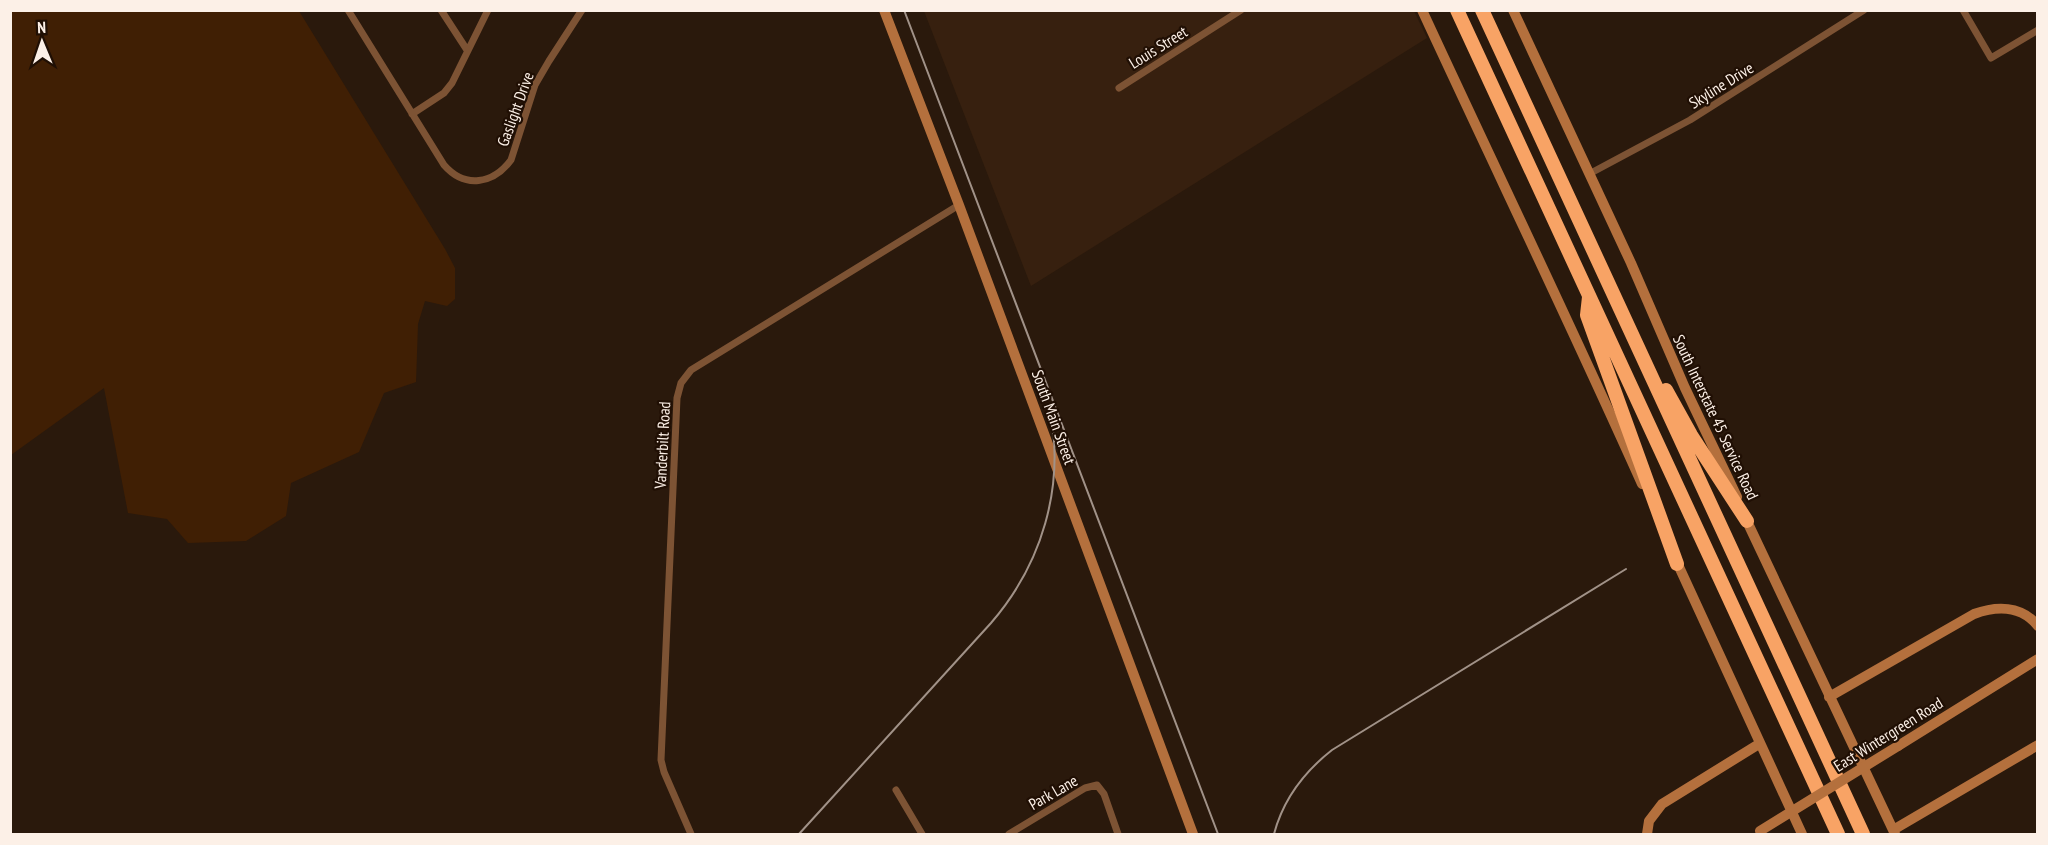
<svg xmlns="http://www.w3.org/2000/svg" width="2048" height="845" font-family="'PT Sans Narrow',sans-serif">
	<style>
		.built { fill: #37200f }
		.green { fill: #401f04 }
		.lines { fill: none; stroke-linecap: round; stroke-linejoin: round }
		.street { stroke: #7d5334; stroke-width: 7 }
		.secondary { stroke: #b4703d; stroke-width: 10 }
		.highway { stroke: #f8a365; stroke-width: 14 }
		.rail { stroke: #a19288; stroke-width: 2 }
		.secondary-bridge { stroke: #b4703d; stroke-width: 10 }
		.labels { text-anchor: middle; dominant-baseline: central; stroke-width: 4.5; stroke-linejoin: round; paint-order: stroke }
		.street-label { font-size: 16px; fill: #fcf0e7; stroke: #200f04 }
	</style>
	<rect width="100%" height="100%" fill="#2a190c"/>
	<path class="built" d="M 924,11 L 1414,11 L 1427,38 L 1031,286 Z"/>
	<path class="green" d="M 11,10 L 299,11 L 445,249 L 455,268 L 455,299 L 447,306 L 425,301 L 418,324 L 416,382 L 384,393 L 359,452 L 291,483 L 286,516 L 246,541 L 188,543 L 167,519 L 128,513 L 104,388 L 11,455 Z"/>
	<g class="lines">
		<path class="street" d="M 348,10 L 444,165 C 465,189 493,184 511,160 L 535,85 L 549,61 L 582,10
			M 441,10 L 467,50
			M 1963,10 L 1991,58 L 2038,30
			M 1119,88 L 1241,10
			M 412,114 L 444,93 L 452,83 L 488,10
			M 1589,174 L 1690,120 L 1864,10
			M 896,790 L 922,834
			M 691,834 L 664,772 L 661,760 L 677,398 L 681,383 L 691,370 L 959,205
			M 1009,834 L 1085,788 L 1097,785 L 1104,794 L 1118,834"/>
		<path class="secondary" d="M 884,10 L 959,205 L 1193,834
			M 1422,10 C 1495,168 1571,325 1642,484
			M 1513,10 L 1631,263 L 1685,388 L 1737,497
			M 1744,515 L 1895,834
			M 1675,558 L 1802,834
			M 1829,697 L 1974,614 C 1996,606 2021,605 2038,626
			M 1898,746 L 2038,659
			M 1893,830 L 2038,745
			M 1647,834 L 1649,821 L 1662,804 L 1759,744"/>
		<path class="highway" d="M 1457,10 L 1838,834
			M 1482,10 L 1863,834
			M 1589,297 L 1587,315 L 1677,564
			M 1666,390 L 1691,435 L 1747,521"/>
		<path class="rail" d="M 904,10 L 1218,834
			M 799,834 L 991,623 C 1042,564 1065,487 1050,410
			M 1274,834 C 1283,800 1304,772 1332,750 L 1626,569"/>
		<path class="secondary-bridge" d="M 1760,831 L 1898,746"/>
	</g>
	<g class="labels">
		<g class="street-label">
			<text transform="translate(1158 47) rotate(-32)">Louis Street</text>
			<text transform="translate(1721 85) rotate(-32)">Skyline Drive</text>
			<text transform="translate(515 109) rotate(-70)">Gaslight Drive</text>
			<text transform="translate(1054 417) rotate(70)">South Main Street</text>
			<text transform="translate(1716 417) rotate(65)">South Interstate 45 Service Road</text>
			<text transform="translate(662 445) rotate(-87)">Vanderbilt Road</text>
			<text transform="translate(1888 734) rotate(-32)">East Wintergreen Road</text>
			<text transform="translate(1053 792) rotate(-30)">Park Lane</text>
		</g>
	</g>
	<rect width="2048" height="845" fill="none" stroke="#fcf0e7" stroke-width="24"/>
	<g transform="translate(42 42) rotate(358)" stroke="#200f04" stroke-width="4.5" paint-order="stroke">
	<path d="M0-4.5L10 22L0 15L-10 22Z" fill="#fcf0e7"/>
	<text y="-9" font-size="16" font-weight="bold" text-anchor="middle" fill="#fcf0e7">N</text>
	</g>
</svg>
